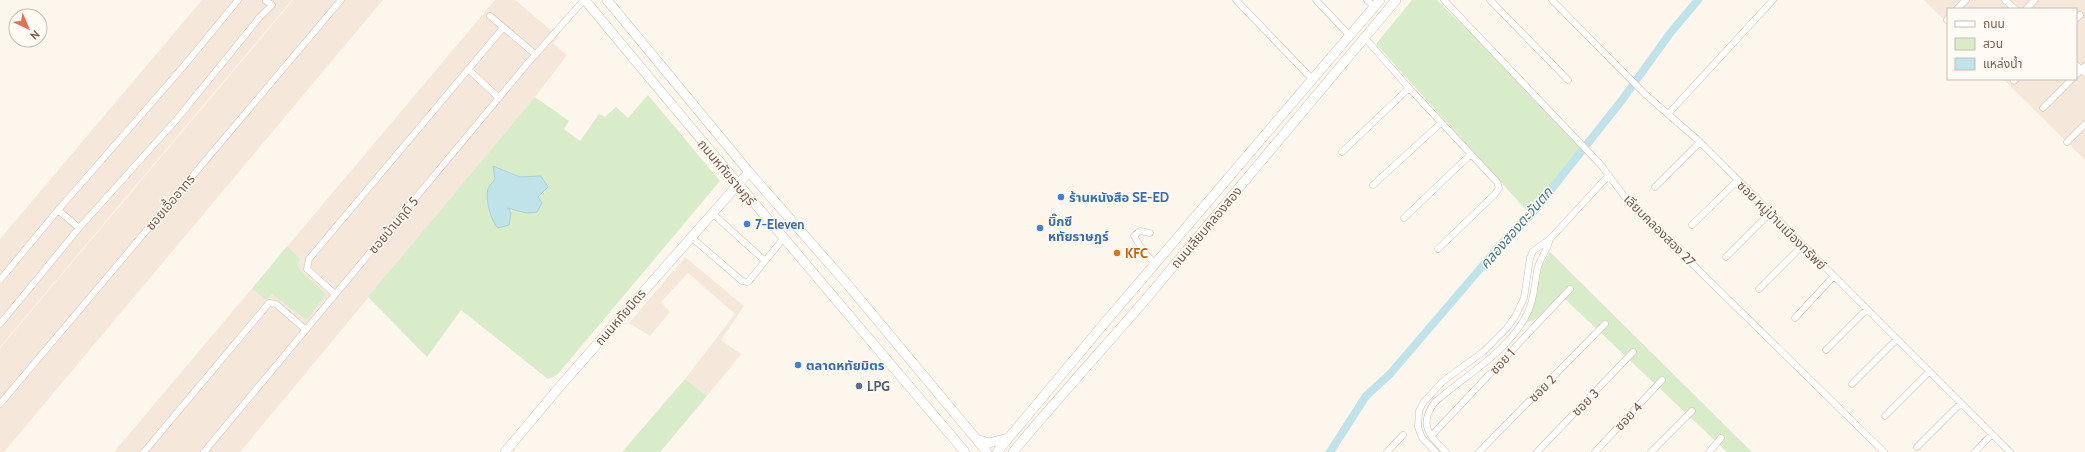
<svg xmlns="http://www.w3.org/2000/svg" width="2085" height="452" font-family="Cabin,'Noto Sans Thai',sans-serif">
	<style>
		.residential { fill: #f5e8da }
		.green { fill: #d8ecc9; fill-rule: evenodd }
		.water { fill: #bfe3e8; stroke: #a5d3da }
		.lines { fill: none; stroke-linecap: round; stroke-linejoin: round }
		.canal { stroke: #bfe3e8; stroke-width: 8 }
		.street-casing { stroke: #d1beb0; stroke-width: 7 }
		.secondary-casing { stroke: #d6c0b0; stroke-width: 10 }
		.street { stroke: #fff; stroke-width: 6 }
		.secondary { stroke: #fff; stroke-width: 9 }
		.shop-dot { fill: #3f7fe0; stroke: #fffaf3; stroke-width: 1.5 }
		.food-dot { fill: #e8710a; stroke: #fffaf3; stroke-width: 1.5 }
		.service-dot { fill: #5c6f8a; stroke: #fffaf3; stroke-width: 1.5 }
		.labels { text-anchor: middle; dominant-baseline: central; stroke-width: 3; stroke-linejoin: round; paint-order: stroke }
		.street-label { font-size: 13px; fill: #7a5c4d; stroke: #fffaf3 }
		.shop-label { font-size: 13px; font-weight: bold; fill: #366cbe; stroke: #fffaf3; text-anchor: start }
		.food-label { font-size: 13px; font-weight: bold; fill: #c56008; stroke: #fffaf3; text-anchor: start }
		.service-label { font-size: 13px; font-weight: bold; fill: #4e5e75; stroke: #fffaf3; text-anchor: start }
		.water-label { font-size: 14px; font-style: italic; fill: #437c86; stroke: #fffaf3 }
	</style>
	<rect width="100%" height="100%" fill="#fdf6ec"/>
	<path class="residential" d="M 202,0 L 292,0 L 0,347 L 0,239 Z
		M 293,0 L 383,0 L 4,452 L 0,452 L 0,348 Z
		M 495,0 L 515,0 L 559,37 L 553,43 L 567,55 L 535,97 L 240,452 L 114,452 Z
		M 1924,0 L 2085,0 L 2085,160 L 2003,79 L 2076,79 L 2076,9 L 1948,9 L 1948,24 Z
		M 685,257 L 744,306 L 721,340 L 741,354 L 707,396 L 685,379 L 735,314 L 688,273 L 661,302 L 670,312 L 650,336 L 629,323 Z"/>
	<path class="green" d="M 1412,0 L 1437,0 L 1585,147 L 1528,212 L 1376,44 Z
		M 648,95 L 720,181 L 557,375 L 548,379 L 461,310 L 427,357 L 368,297 L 535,97 L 569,121 L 564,129 L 580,141 L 599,114 L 605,117 L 616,107 L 628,118 ZM 493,166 L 521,177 L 526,176 L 545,192 L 538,197 L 526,213 L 507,208 L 491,211 C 487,198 487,191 495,179 Z
		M 287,246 L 300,259 L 297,265 L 301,271 L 326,294 L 308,318 L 305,319 L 272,294 L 266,300 L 252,289 Z
		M 1550,252 L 1752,452 L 1727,452 L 1566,300 C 1550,300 1543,320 1527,322 L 1541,267 Z
		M 685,379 L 707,396 L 660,452 L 622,452 Z"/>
	<path class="water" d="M 493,166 L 520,177 L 541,176 L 548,187 L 538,197 L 542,203 L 537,212 L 526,213 L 508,208 L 511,213 L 509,225 L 498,228 C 491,222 485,198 488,189 C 489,186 493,182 495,179 Z"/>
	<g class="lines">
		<path class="canal" d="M 1330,452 L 1366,396 L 1390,374 L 1503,242 L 1531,215 L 1622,100 L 1671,32 L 1698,0"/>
		<defs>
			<path id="street" d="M 1236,0 L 1312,79
				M 1316,0 L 1350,36
				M 1367,0 L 1374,7
				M 1444,0 L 1601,165 L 1627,200 L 1884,452
				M 1490,0 L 1568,80
				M 1552,0 L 1645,94 L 1700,142 L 2010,452
				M 2005,0 L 2015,9
				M 1957,9 L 1966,0
				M 2026,9 L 2035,0
				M 490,16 L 535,54
				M 2076,19 L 2080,15
				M 1947,20 L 1948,18
				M 1365,38 L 1409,88 L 1497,182 L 1499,188 L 1495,194 L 1438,249
				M 2076,65 L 2085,73
				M 468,69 L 499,98
				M 2076,75 L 2085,66
				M 2014,81 L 2016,79
				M 2043,108 L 2072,79
				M 1668,114 L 1773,0
				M 2067,142 L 2085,124
				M 1342,152 L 1409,88
				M 1373,185 L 1441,123
				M 1655,187 L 1700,142
				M 58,210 L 79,228
				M 712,213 L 765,261
				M 1404,218 L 1471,154
				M 1692,225 L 1738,180
				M 1150,233 L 1140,231 L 1134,236 L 1144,252 L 1155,264
				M 691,237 L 742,281 L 748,282 L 783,239
				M 1726,257 L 1770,213
				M 0,280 L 58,210 L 183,67 L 238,0
				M 1759,289 L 1803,245
				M 335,294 L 307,269 L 309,259 L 503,28
				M 1795,318 L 1834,276
				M 0,324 L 79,228 L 177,119 L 259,18 L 272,5 L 266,1 L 267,0
				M 1826,350 L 1867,309
				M 1852,384 L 1897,339
				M 0,404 L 341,0
				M 1885,416 L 1929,372
				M 1434,433 L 1570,289
				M 1917,447 L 1961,403
				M 144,452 L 269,303 L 276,304 L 306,330
				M 204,452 L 527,64 L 584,0
				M 1387,452 L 1403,435
				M 1436,452 L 1422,438 L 1418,427 L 1419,411 L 1423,403 L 1443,381 L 1483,352 L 1507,328 L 1516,315 L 1524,298 L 1530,258 L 1533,251 L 1550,239 L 1609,175
				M 1446,452 C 1429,436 1418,424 1435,402 C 1466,375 1508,352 1527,314 C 1535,299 1534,283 1538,267 C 1541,257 1547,251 1550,239
				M 1479,452 L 1605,324
				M 1537,452 L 1633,352
				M 1595,452 L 1662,380
				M 1651,452 L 1692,411
				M 1709,452 L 1721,438
				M 1975,452 L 1992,434"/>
			<path id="secondary" d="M 585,0 C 710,152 838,302 965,452
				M 607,0 L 749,172 L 848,285 L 987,452
				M 979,440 L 989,443 L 1008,438
				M 505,452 L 562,384 L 749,172
				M 997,452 L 1102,326 L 1380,0
				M 1013,452 C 1056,400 1102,350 1146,299 C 1230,200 1313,100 1396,0"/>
		</defs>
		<use href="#street" class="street-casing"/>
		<use href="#secondary" class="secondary-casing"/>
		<use href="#street" class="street"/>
		<use href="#secondary" class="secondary"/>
	</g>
	<g class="shop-dot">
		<circle cx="1061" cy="197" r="4"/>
		<circle cx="747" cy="224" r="4"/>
		<circle cx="1040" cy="228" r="4"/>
		<circle cx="798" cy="365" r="4"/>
	</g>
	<circle class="food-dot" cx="1117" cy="253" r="4"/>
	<circle class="service-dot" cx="859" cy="386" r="4"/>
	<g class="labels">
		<g class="street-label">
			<text transform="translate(727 172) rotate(50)">ถนนหทัยราษฎร์</text>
			<text transform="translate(170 202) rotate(-50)">ซอยเอื้ออาทร</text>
			<text transform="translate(393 225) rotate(-50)">ซอยบ้านฤดี 5</text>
			<text transform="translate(1782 225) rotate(45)">ซอย หมู่บ้านเมืองทรัพย์</text>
			<text transform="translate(1206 227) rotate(-50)">ถนนเลียบคลองสอง</text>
			<text transform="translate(1660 230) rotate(45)">เลียบคลองสอง 27</text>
			<text transform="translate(620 317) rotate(-49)">ถนนหทัยมิตร</text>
			<text transform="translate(1502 361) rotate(-47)">ซอย 1</text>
			<text transform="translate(1542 388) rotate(-45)">ซอย 2</text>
			<text transform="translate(1585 402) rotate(-46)">ซอย 3</text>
			<text transform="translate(1628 416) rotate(-47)">ซอย 4</text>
		</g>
		<g class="shop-label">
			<text x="1069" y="197">ร้านหนังสือ SE-ED</text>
			<text x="1048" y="221">บิ๊กซี<tspan x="1048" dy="15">หทัยราษฎร์</tspan></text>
			<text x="755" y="224">7-Eleven</text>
			<text x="806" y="365">ตลาดหทัยมิตร</text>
		</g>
		<g class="food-label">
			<text x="1125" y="253">KFC</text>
		</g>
		<g class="service-label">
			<text x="867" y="386">LPG</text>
		</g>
		<g class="water-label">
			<text transform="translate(1516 228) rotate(-49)">คลองสองตะวันตก</text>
		</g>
	</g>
	<rect x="1947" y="8" width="130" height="72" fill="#fffaf3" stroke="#cabbb1"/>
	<rect x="1955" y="21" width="20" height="6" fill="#ffffff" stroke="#cabbb1"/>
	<text x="1983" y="28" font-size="12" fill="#7a5c4d">ถนน</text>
	<rect x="1955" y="38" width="20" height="12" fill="#d8ecc9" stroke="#cabbb1"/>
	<text x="1983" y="48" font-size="12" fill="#7a5c4d">สวน</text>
	<rect x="1955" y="58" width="20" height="12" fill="#bfe3e8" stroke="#cabbb1"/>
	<text x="1983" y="68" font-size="12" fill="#7a5c4d">แหล่งน้ำ</text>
	<g transform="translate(28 28) rotate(136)"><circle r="19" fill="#fffaf3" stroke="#cabbb1"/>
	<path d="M0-3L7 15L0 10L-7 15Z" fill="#e76f51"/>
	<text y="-6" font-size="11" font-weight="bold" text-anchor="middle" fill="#7a5c4d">N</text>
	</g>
</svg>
